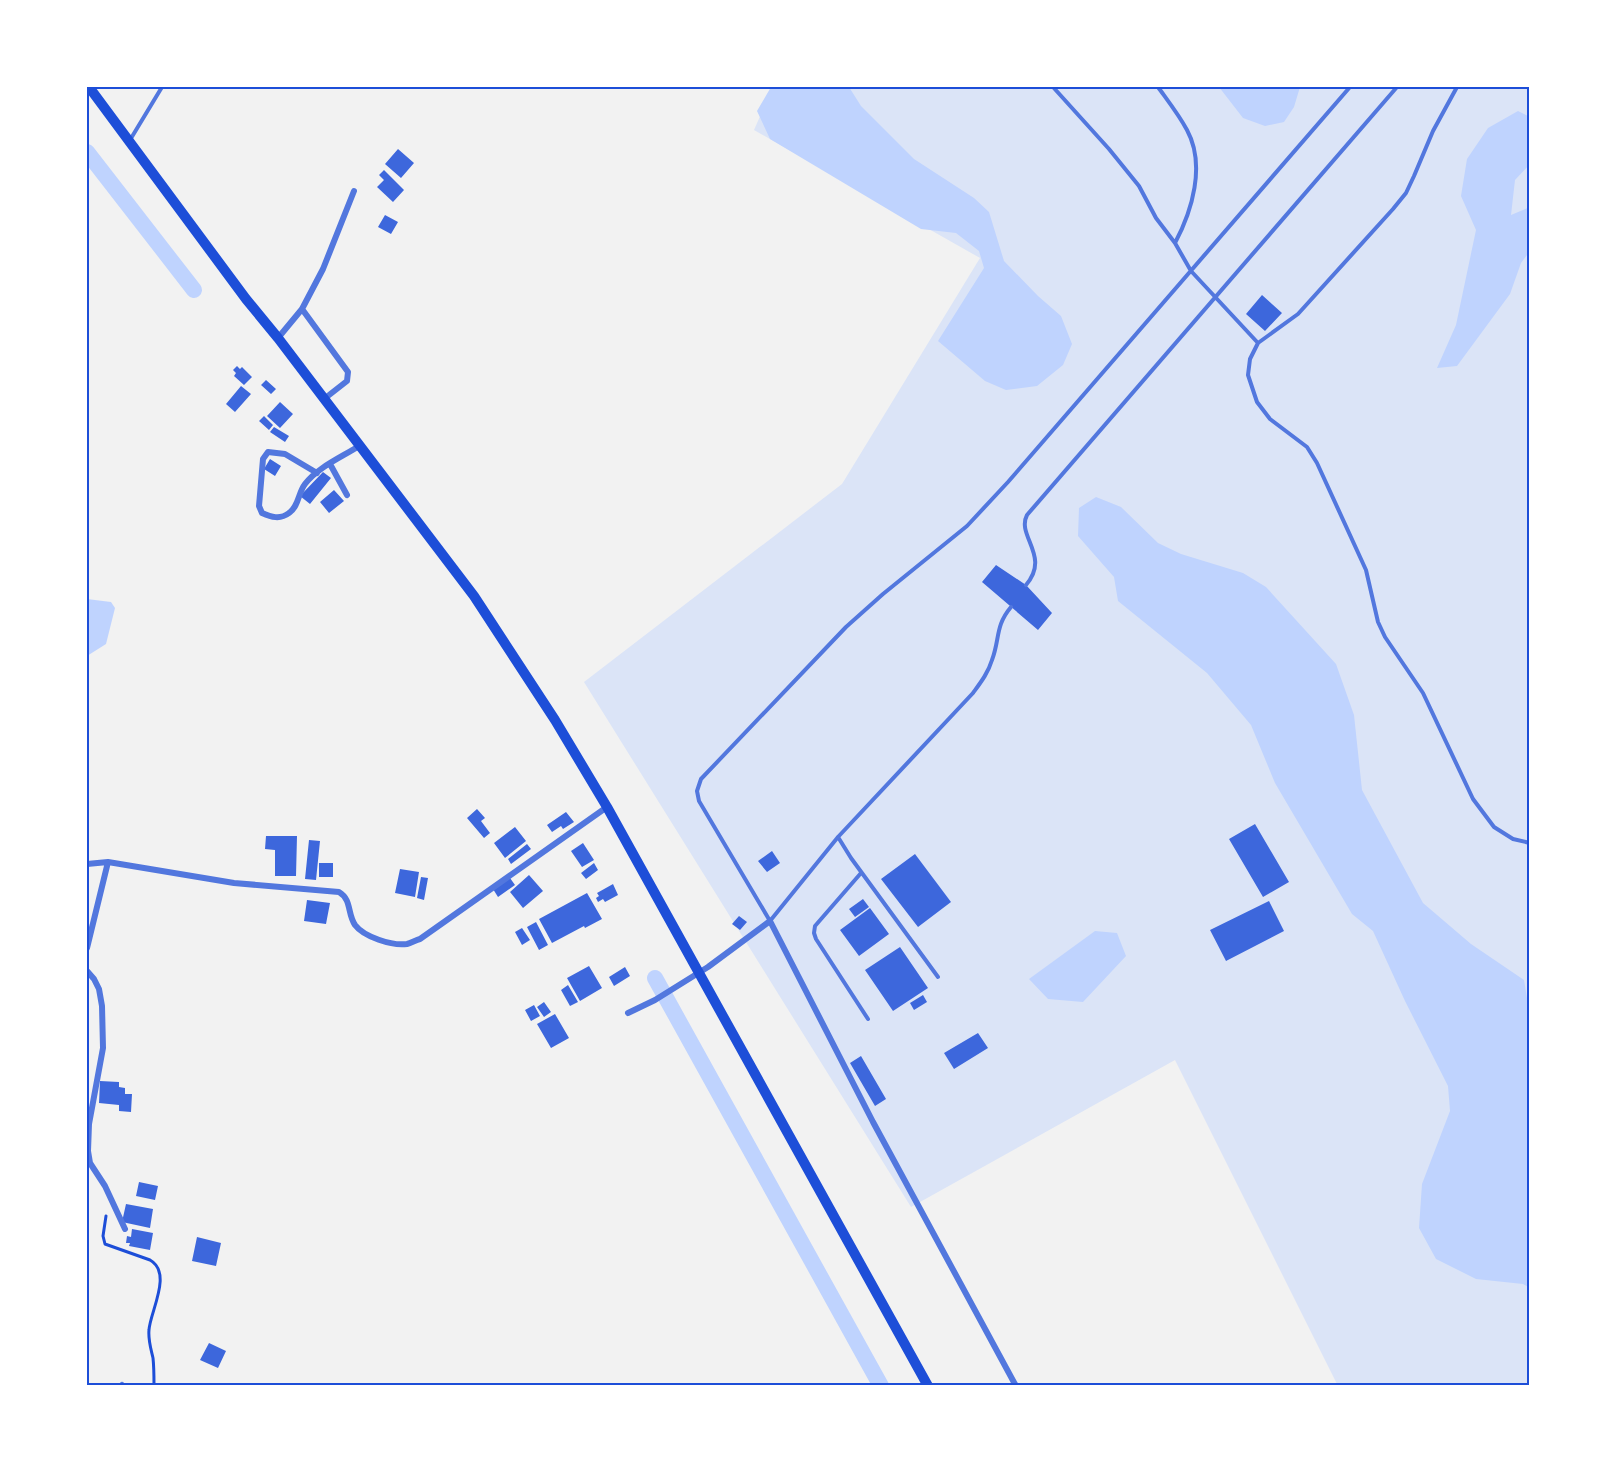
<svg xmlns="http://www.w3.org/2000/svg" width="1617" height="1473" font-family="'Alegreya Sans',sans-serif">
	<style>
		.green { fill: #dbe4f7 }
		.water { fill: #bfd3fe }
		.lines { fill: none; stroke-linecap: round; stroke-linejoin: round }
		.canal { stroke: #bfd3fe; stroke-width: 16 }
		.building { fill: #3d67dc }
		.path { stroke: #1d4ed8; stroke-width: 3 }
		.service { stroke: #5277de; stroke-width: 4 }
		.minor { stroke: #5277de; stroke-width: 6 }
		.secondary { stroke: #1d4ed8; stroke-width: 10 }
		.neatline { fill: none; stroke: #1d4ed8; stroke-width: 2 }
	</style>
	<rect width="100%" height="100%" fill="#f2f2f2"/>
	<path class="green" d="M 773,87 L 1530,87 L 1530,1386 L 1338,1386 L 1175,1060 L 911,1207 L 584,682 L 842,484 L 980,258 L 754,130 Z"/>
	<path class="water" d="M 771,87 L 849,87 L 861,106 L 914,159 L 974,198 L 989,212 L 1004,261 L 1038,296 L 1061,316 L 1072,344 L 1063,365 L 1037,386 L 1006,390 L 985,381 L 938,341 L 984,268 L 979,251 L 956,233 L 921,229 L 770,139 L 757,111 Z
		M 1219,87 L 1300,87 L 1294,107 L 1284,122 L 1265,126 L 1243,118 Z
		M 1518,111 L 1530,117 L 1530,164 L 1515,180 L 1511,215 L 1530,207 L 1530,251 L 1521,263 L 1510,294 L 1457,366 L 1437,368 L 1456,325 L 1476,230 L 1461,196 L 1467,159 L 1488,128 Z
		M 1096,497 L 1121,507 L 1158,543 L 1181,554 L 1243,573 L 1266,587 L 1336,664 L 1354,715 L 1362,790 L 1423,903 L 1471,944 L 1524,980 L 1530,1016 L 1530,1288 L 1523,1284 L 1476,1279 L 1436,1259 L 1419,1228 L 1422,1184 L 1450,1111 L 1448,1086 L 1405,1001 L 1373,931 L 1352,914 L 1275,783 L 1251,725 L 1207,673 L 1118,601 L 1114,577 L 1078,536 L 1079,508 Z
		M 87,599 L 111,602 L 115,608 L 106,644 L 87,656 Z
		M 1095,931 L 1117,933 L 1126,956 L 1083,1002 L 1048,999 L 1029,979 Z"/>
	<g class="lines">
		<path class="canal" d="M 87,152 L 194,290
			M 655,978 L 881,1386"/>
	</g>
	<path class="building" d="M 398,149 L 414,163 L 401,178 L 385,164 Z
		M 384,170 L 404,190 L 393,202 L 377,187 L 384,180 L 379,175 Z
		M 385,215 L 398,222 L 391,234 L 378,227 Z
		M 1262,295 L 1282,313 L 1265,331 L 1246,314 Z
		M 237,366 L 240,369 L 242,367 L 252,377 L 244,385 L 234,376 L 236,373 L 233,370 Z
		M 266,380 L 276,389 L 271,394 L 261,385 Z
		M 241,386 L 251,394 L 235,412 L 226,404 Z
		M 280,402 L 293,414 L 280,428 L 267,416 Z
		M 264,416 L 273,425 L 269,430 L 259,421 Z
		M 274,427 L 289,436 L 285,442 L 270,432 Z
		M 270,459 L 281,466 L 275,476 L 264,469 Z
		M 323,472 L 331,478 L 310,504 L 300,496 Z
		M 334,490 L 344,501 L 329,513 L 320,502 Z
		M 996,565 L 1026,585 L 1052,613 L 1038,630 L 982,582 Z
		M 477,809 L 485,818 L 481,821 L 490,833 L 484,838 L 467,818 Z
		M 566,812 L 574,822 L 563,829 L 561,826 L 552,832 L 547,825 Z
		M 1255,824 L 1289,882 L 1263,897 L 1229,839 Z
		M 515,827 L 526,841 L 505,858 L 494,843 Z
		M 266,836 L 297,836 L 296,876 L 275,876 L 275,850 L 265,849 Z
		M 309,840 L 320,841 L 316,880 L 305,879 Z
		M 583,843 L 594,860 L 582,867 L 571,851 Z
		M 527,844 L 531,849 L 511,864 L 508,859 Z
		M 772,851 L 780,863 L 767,872 L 758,861 Z
		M 915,854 L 951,902 L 918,927 L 881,879 Z
		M 319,863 L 333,863 L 333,877 L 319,877 Z
		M 594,863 L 598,870 L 586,879 L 581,873 Z
		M 400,869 L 419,872 L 415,897 L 395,893 Z
		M 529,875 L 543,891 L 523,908 L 510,892 Z
		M 421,877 L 428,878 L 424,900 L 417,898 Z
		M 510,878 L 515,885 L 498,897 L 493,889 Z
		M 613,884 L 618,895 L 605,902 L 603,899 L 598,902 L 596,898 L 599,896 L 597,893 Z
		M 587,893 L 602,919 L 585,928 L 584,926 L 552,943 L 539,919 Z
		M 863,899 L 869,907 L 855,917 L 849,909 Z
		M 307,900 L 330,903 L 326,924 L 304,921 Z
		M 1269,901 L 1284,931 L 1226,961 L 1210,930 Z
		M 870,908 L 889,934 L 859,956 L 840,930 Z
		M 739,916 L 747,922 L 740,930 L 732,924 Z
		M 536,922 L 548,945 L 539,950 L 527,927 Z
		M 522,928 L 530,940 L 522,945 L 515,932 Z
		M 900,947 L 928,988 L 893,1011 L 865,970 Z
		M 589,966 L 602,988 L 580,1001 L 567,978 Z
		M 625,967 L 630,976 L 614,986 L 609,977 Z
		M 568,985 L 578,1002 L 570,1006 L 561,990 Z
		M 923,995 L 927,1002 L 914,1010 L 910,1003 Z
		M 544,1002 L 551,1012 L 544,1017 L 537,1007 Z
		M 534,1005 L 540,1016 L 531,1021 L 525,1010 Z
		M 555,1014 L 569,1038 L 551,1048 L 537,1024 Z
		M 978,1033 L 988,1048 L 954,1069 L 944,1053 Z
		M 861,1056 L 886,1099 L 875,1106 L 850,1063 Z
		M 100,1081 L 119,1082 L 119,1087 L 125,1088 L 125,1094 L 132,1094 L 131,1112 L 119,1111 L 119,1105 L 99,1103 Z
		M 139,1182 L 158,1186 L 155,1200 L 136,1196 Z
		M 126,1204 L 153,1209 L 150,1228 L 122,1222 Z
		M 132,1229 L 153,1233 L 150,1250 L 129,1246 L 130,1243 L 126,1243 L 127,1236 L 131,1237 Z
		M 197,1237 L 221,1243 L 216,1266 L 192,1261 Z
		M 209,1343 L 226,1351 L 218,1368 L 200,1360 Z"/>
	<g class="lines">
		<path class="path" d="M 106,1216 L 103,1236 L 105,1244 L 150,1260 C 173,1273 150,1312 149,1330 C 148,1340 151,1349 153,1358 C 154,1367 154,1377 154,1386"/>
		<path class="service" d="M 1053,87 L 1109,149 L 1139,186 L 1156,218 L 1175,243 L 1191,271 L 1258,343
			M 1158,87 C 1168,101 1179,115 1187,130 C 1206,165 1192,211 1175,243
			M 1457,87 L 1433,131 L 1414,176 L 1406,193 L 1393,209 L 1298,314 L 1258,343 L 1250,359 L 1248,375 L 1257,402 L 1270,419 L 1307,447 L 1317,463 L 1366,570 L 1378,622 L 1385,637 L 1423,693 L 1473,799 L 1494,827 L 1513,839 L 1530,843
			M 130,140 L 162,87
			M 1026,585 C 1051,556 1016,536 1027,515 L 1397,87
			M 1011,607 C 995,626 1000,639 992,660 C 988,673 981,682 973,693 L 838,837 L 770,921 L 699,801 L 697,791 L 701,779 L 846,627 L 883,594 L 967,526 L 1008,482 L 1350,87
			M 838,837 L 851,858 L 938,977
			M 861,873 L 815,926 L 814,933 L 816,939 L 868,1019"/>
		<path class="minor" d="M 302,309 L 348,372 L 347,381 L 324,399
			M 278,338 L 302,309 L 323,269 L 354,191
			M 330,464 L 347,495
			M 317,473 L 285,454 L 268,452 L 263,459 L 259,506 L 262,513 C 271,517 280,520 289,513 C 299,506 298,493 305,484 C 318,467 342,457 359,446
			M 87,864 L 108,862
			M 87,948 L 108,862 L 234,883 L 339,892 C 352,900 347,913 355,925 C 364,937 392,946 407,944 C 411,943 416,940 420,939 L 607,807
			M 87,971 L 94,979 L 99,989 L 102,1006 L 103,1048 L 89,1124 L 88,1151 L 90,1163 L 105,1186 L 125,1229
			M 628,1013 L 655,1000 L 708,967 L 770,921 L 873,1122 L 1016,1386
			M 121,1386 L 122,1385"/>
		<path class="secondary" d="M 89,87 L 246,299 L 278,338 L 474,596 L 555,720 L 607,807 L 928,1386"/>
	</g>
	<rect width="1617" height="1473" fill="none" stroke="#ffffff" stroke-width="177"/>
	<rect x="88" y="88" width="1440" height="1296" class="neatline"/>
</svg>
